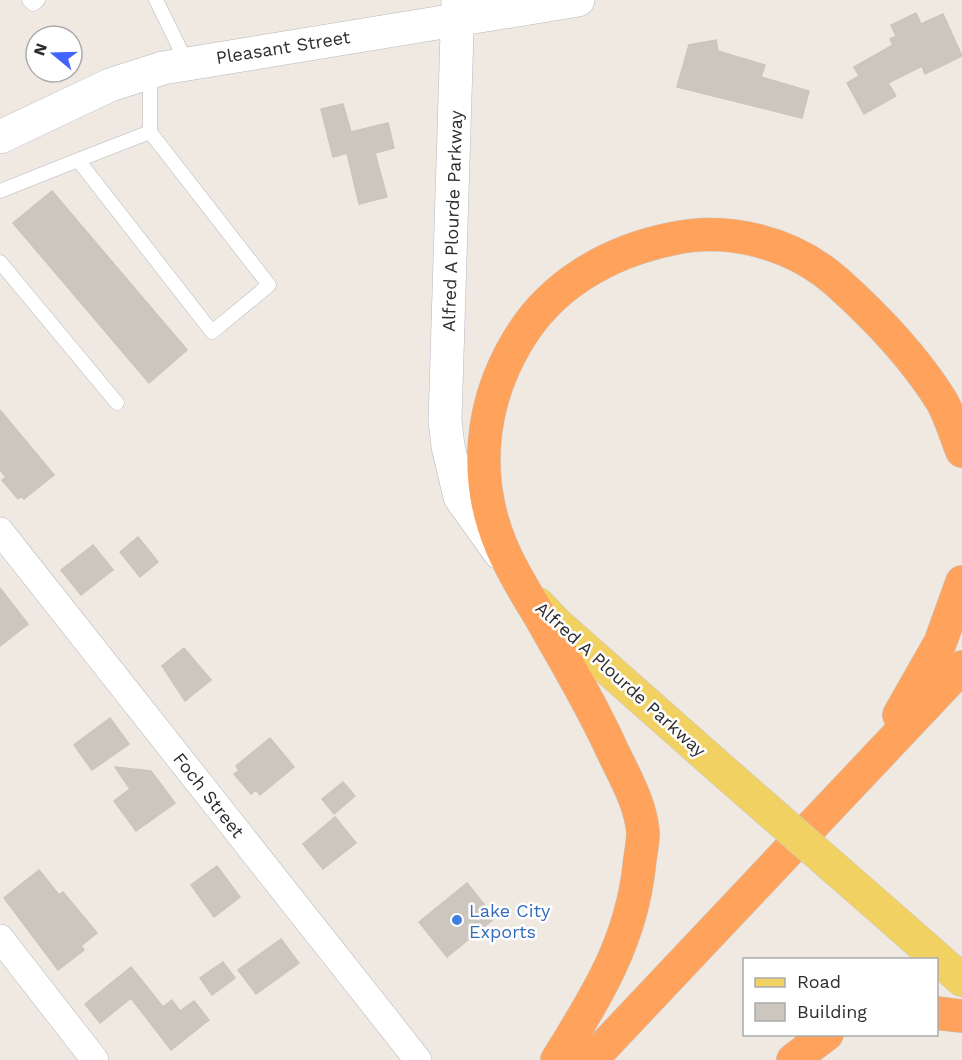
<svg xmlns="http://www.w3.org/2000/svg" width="962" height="1060" font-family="'Work Sans',sans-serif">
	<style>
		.building { fill: #cbc7bf; stroke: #cbc5ba; stroke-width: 1.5 }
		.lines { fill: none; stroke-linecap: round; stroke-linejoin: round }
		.lane-casing { stroke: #b4b7c1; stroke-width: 15 }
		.street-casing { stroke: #b4b7c1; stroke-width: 28 }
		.secondary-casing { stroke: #b4b7c1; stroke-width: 34 }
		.primary-casing { stroke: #c9c9c9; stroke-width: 34 }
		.highway-casing { stroke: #c9c9c9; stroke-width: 34 }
		.lane { stroke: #fff; stroke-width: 14 }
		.street { stroke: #fff; stroke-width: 27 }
		.secondary { stroke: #fff; stroke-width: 33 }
		.primary { stroke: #f2d163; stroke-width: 33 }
		.highway { stroke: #ffa35c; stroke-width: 33 }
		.primary-bridge-casing { stroke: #c9c9c9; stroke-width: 34; stroke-linecap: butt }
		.primary-bridge { stroke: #f2d163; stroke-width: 33 }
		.shop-dot { fill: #3f7fe0; stroke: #fff; stroke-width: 2 }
		.labels { text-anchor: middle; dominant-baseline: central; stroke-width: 5; stroke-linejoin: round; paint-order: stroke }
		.street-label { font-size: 18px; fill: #2e2e2e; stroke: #fff }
		.shop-label { font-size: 18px; fill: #366cbe; stroke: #fff; text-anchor: start }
	</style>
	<rect width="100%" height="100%" fill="#efe9e1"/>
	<path class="building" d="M 916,13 L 921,24 L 943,14 L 962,56 L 925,74 L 922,66 L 888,83 L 896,96 L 864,114 L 847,83 L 859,76 L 854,67 L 893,45 L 890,39 L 896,36 L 891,25 Z
		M 716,40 L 718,51 L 765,65 L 761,77 L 809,91 L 802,118 L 677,87 L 689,45 Z
		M 343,104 L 351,132 L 388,123 L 394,148 L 375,153 L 387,197 L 359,204 L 347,153 L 333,157 L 321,109 Z
		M 52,191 L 187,350 L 149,383 L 13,223 Z
		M 0,410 L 54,475 L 24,499 L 21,496 L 18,499 L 2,480 L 6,477 L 0,470 Z
		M 138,537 L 158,562 L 140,577 L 120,552 Z
		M 93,545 L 113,570 L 81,595 L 61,570 Z
		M 0,588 L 28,624 L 0,646 Z
		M 184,648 L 211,680 L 185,701 L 162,666 Z
		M 110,718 L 129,744 L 92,770 L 74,745 Z
		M 270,738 L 294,767 L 260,795 L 256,790 L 251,794 L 234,774 L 239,770 L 236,766 Z
		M 115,767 L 151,771 L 175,803 L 136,831 L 114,801 L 130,789 Z
		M 343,782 L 355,796 L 334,814 L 322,799 Z
		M 335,817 L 356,843 L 323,869 L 303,844 Z
		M 217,866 L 240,897 L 214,917 L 191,885 Z
		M 39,870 L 59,895 L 63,892 L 97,933 L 81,946 L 84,950 L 58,970 L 4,898 Z
		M 467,883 L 495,918 L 447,957 L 419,922 Z
		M 281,939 L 299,963 L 256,994 L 238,970 Z
		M 223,962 L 235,978 L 212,995 L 200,978 Z
		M 131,967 L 163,1007 L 172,1000 L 180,1011 L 194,1001 L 209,1020 L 171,1050 L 131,998 L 100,1023 L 85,1004 Z"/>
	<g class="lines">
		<defs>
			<path id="lane" d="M 29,0 L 33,4 L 38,0
				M 156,0 L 187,63
				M 150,72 L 150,132 L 269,285 L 212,332 L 78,160 L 150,132
				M 0,191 L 78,160
				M 0,262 L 117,403"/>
			<path id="street" d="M 0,531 L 418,1060
				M 0,938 L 95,1060"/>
			<path id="secondary" d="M 458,0 L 445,421 L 448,446 L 460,497 L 500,553
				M 0,137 L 110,85 L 163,68 L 578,0"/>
			<path id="primary" d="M 538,604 L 556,623 L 721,769
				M 879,907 L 962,980"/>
			<path id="highway" d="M 899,715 L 940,643 L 962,582
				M 936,1013 L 962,1016
				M 557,1060 C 596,997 631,942 639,867 C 640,856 643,844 643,833 C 641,804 624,775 612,750 C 593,708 570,669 547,629 C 532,602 513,575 501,545 C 473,478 480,404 517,342 C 550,285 608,252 671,239 C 729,226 793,243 837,282 C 875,316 914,357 941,400 C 950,415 955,434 962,451
				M 591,1060 L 962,667
				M 793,1060 L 827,1034"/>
		</defs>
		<use href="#lane" class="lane-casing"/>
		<use href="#street" class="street-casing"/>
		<use href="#secondary" class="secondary-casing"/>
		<use href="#primary" class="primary-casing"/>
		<use href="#highway" class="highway-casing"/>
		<use href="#lane" class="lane"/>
		<use href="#street" class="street"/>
		<use href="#secondary" class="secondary"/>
		<use href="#primary" class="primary"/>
		<use href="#highway" class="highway"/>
		<defs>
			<path id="primary-bridge" d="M 721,769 L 879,907"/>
		</defs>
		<use href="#primary-bridge" class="primary-bridge-casing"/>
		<use href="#primary-bridge" class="primary-bridge"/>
	</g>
	<circle class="shop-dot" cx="457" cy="920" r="6"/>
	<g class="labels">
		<g class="street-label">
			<text transform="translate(283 47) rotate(-9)">Pleasant Street</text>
			<text transform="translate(452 221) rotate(-88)">Alfred A Plourde Parkway</text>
			<text transform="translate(621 679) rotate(42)">Alfred A Plourde Parkway</text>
			<text transform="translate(209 795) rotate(52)">Foch Street</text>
		</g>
		<g class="shop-label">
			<text x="469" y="910">Lake City<tspan x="469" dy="21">Exports</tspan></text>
		</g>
	</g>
	<rect x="743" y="958" width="195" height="78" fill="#ffffff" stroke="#ababab" stroke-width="1.5"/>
	<rect x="755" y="978" width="30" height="9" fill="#f2d163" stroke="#ababab" stroke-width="1.5"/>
	<text x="797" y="988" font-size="18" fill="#2e2e2e">Road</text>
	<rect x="755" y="1003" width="30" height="18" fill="#cbc7bf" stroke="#ababab" stroke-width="1.5"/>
	<text x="797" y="1018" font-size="18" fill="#2e2e2e">Building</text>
	<g transform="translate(54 54) rotate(289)"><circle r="28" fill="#ffffff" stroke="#ababab" stroke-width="1.5"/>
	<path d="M0-4.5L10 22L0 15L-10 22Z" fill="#4264fb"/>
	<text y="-9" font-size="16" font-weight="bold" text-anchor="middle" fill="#2e2e2e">N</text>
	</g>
</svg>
